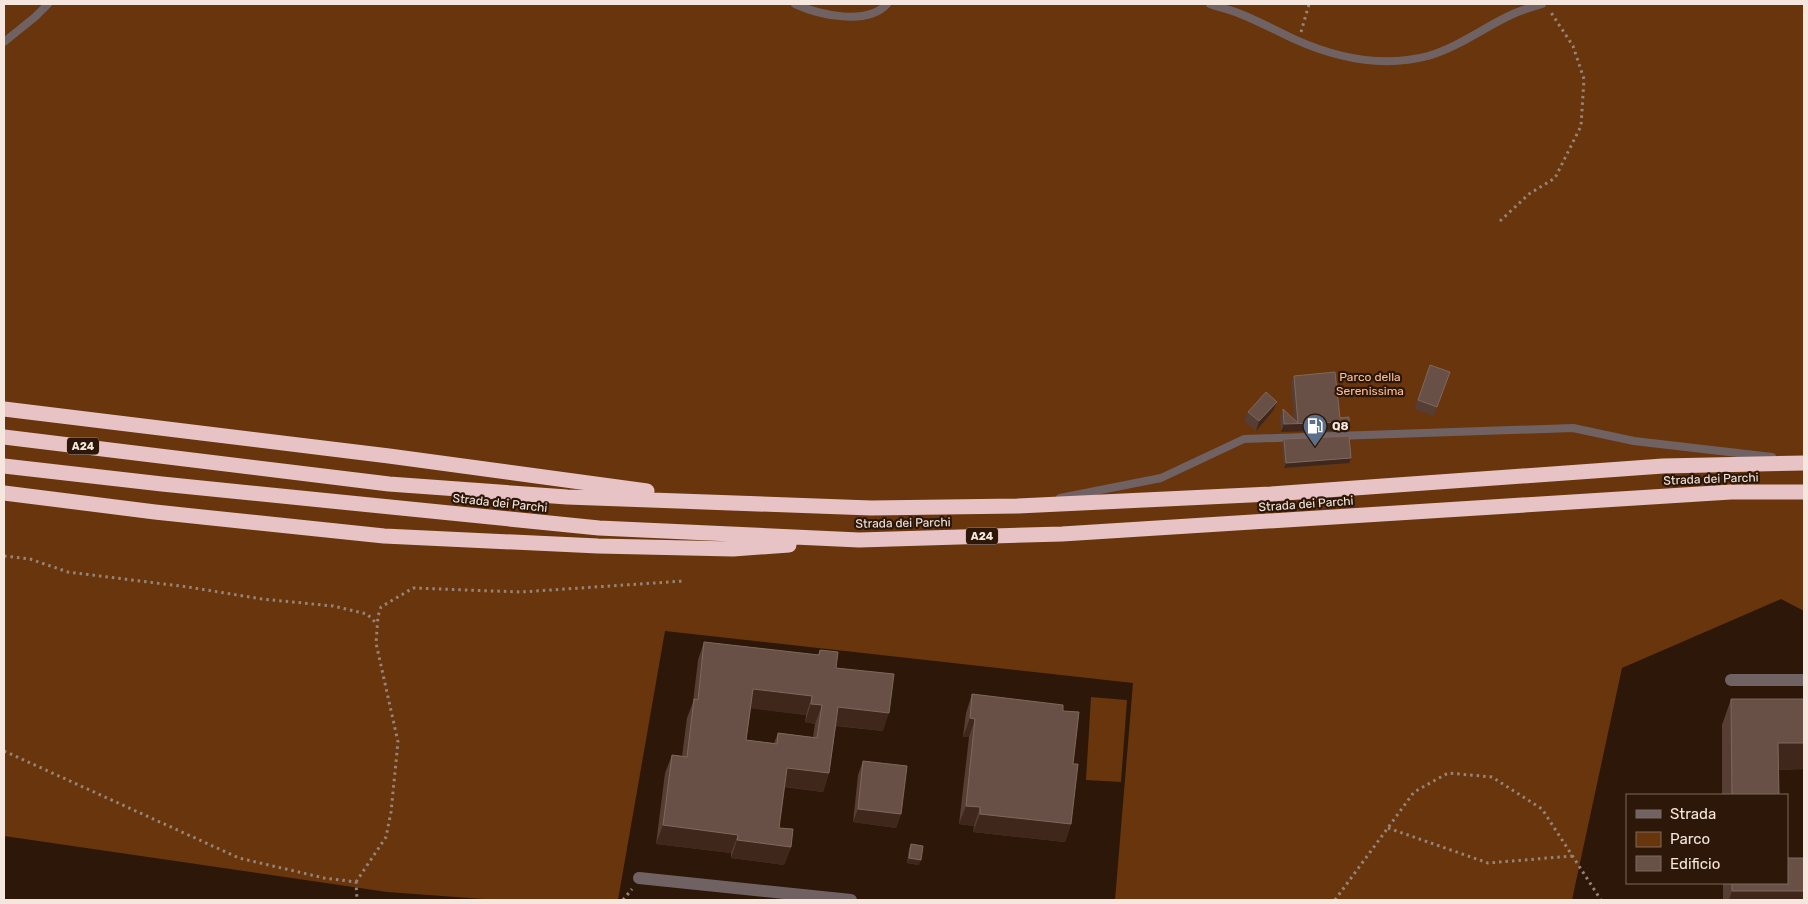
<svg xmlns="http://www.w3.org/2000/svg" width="1808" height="904" font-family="Rubik,sans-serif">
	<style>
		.green { fill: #69350c }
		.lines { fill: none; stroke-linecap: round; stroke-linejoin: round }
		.path { stroke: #968478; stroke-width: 3; stroke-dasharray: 2.5 4; stroke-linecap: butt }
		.service { stroke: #706263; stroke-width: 8 }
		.minor { stroke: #706263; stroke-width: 12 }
		.motorway { stroke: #e8c3c6; stroke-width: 15 }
		.wall { fill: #573e34; fill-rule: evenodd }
		.shaded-wall { fill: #3f271b }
		.building { fill: #685046; stroke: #7e685e; fill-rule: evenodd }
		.labels { text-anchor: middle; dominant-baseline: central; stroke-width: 4.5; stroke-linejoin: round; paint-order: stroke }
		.shield { fill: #2c1709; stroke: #b9a99e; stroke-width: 1 }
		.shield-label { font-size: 11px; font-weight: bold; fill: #f6e7de }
		.park-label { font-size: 12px; fill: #fdc09a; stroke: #2c1709 }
		.poi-label { font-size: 12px; font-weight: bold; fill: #f6e7de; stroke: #2c1709; text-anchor: start }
		.street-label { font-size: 12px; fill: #f6e7de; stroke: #2c1709 }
	</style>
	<rect width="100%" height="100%" fill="#2c1709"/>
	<path class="green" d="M 4,4 L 1804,4 L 1804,611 L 1781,599 L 1622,668 L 1572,900 L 1115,900 L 1133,683 L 665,631 L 618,900 L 497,900 L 387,892 L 4,836 Z
		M 1091,697 L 1127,700 L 1121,782 L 1086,780 Z"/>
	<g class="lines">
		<path class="path" d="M 1301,32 L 1309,4
			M 1500,221 L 1529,194 L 1555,178 L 1581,126 L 1584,79 L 1573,46 L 1550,11
			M 4,556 L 30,559 L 68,572 L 188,587 L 262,599 L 333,606 L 367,614 L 377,624
			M 4,751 L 239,858 L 324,878 L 356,882 L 357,900
			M 1388,828 L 1488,863 L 1572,856
			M 356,882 L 386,837 L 391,812 L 398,742 L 376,643 L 378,616 L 381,607 L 413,588 L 521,592 L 684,581
			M 623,900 L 632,889
			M 1335,900 L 1414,792 L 1448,773 L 1492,777 L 1542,809 L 1601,900"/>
		<path class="service" d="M 795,4 C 819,15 867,26 887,4
			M 1210,4 C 1221,8 1232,10 1243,15 C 1260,22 1277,31 1294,39 C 1336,58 1382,68 1428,56 C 1459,47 1484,27 1513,14 C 1522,10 1532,7 1542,4
			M 4,42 L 35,17 L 48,4
			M 1060,498 L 1161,478 L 1244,439 L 1573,428 L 1634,441 L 1772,457"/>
		<path class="minor" d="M 1731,680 L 1804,680
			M 639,878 L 851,900"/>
		<path class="motorway" d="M 4,409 L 389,456 L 647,491
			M 4,437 L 389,484 L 567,497 L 871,508 L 1018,506 L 1271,494 L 1663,466 L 1804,463
			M 4,466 L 162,484 L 599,528 L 859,540 L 1062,534 L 1731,492 L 1804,492
			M 4,493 L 155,512 L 384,536 L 598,546 L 733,549 L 789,545"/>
	</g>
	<path class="wall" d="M 1430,365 L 1450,372 L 1434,416 L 1414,409 Z
		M 1294,376 L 1340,418 L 1347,430 L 1281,432 L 1280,417 L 1283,409 L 1294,420 L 1291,383 Z
		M 1273,411 L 1256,431 L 1244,421 L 1248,412 Z
		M 1284,439 L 1349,463 L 1284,468 L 1282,443 Z
		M 704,642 L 818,655 L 820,650 L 836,668 L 883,731 L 836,726 L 829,773 L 823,792 L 784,787 L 779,828 L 791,847 L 784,865 L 731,858 L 731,853 L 656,844 L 665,773 L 672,755 L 682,756 L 687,718 L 693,702 L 698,660 ZM 751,708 L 806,715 L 805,722 L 815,724 L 813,737 L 778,733 L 774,743 L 746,740 Z
		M 972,694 L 1063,711 L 1073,764 L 1071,824 L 1065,842 L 973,832 L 974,826 L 959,824 L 969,737 L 963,737 L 966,713 Z
		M 1731,699 L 1804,699 L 1804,769 L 1778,770 L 1779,795 L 1722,795 L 1722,725 Z
		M 863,761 L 901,814 L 896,828 L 853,822 L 858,775 Z
		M 911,844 L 919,865 L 907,863 L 909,849 Z
		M 1723,883 L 1787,883 L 1804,900 L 1723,900 Z"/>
	<path class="shaded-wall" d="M 1277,402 L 1273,411 L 1256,431 L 1259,421 Z
		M 1349,422 L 1347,430 L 1281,432 L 1284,424 Z
		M 1351,458 L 1349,463 L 1284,468 L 1286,463 Z
		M 753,689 L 812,696 L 806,715 L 747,708 Z
		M 811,704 L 822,705 L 815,724 L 805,722 Z
		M 838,707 L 889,713 L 883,731 L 831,725 Z
		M 970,718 L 975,719 L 969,737 L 963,737 Z
		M 1778,743 L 1804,743 L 1804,769 L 1768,770 Z
		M 787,768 L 829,773 L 823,792 L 780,786 Z
		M 966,806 L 980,807 L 974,826 L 959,824 Z
		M 858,809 L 901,814 L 896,828 L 853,822 Z
		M 980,814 L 1071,824 L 1065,842 L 973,832 Z
		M 663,825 L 738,835 L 731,853 L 656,844 Z
		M 737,840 L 791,847 L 784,865 L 731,858 Z
		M 909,858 L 921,860 L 919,865 L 907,863 Z
		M 1732,891 L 1804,891 L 1804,900 L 1729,900 Z"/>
	<path class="building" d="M 1430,365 L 1450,372 L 1437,407 L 1418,400 Z
		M 1335,372 L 1340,418 L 1349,417 L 1349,422 L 1284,424 L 1283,409 L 1298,423 L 1294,376 Z
		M 1266,392 L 1277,402 L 1259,421 L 1248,412 Z
		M 1349,436 L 1351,458 L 1286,463 L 1284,439 Z
		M 704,642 L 819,655 L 820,650 L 838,652 L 836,668 L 894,674 L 889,713 L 838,707 L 829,773 L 787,768 L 779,828 L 793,829 L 791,847 L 737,840 L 738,835 L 663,825 L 672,755 L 687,757 L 694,699 L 698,700 ZM 753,689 L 812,696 L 811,704 L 822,705 L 817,738 L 778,733 L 777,744 L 746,740 Z
		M 972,694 L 1063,705 L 1063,711 L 1079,712 L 1073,764 L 1078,764 L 1071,824 L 980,814 L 980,807 L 966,806 L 975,719 L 970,718 Z
		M 1731,699 L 1804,699 L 1804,743 L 1778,743 L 1779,795 L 1732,795 Z
		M 863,761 L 907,766 L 901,814 L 858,809 Z
		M 911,844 L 923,846 L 921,860 L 909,858 Z
		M 1787,858 L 1804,858 L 1804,891 L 1732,891 L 1732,883 L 1787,883 Z"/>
	<defs>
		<symbol id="fuel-pin" viewBox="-11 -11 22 30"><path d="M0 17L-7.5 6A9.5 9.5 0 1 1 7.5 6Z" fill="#5c6f8a" stroke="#2c1709"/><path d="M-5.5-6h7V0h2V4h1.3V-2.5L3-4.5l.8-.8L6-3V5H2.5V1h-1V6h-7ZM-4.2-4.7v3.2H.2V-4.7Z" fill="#fff"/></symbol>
	</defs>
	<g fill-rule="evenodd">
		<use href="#fuel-pin" x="1301" y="412" width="28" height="38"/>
	</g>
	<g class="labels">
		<g class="shield">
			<rect x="67" y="437.5" width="32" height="17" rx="4"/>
			<rect x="966" y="527.5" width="32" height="17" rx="4"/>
		</g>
		<g class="shield-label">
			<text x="83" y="446">A24</text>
			<text x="982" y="536">A24</text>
		</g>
		<g class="park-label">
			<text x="1370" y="377">Parco della<tspan x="1370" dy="14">Serenissima</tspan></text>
		</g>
		<g class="poi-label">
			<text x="1332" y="426">Q8</text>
		</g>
		<g class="street-label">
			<text transform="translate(1711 479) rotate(-2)">Strada dei Parchi</text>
			<text transform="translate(500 503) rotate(6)">Strada dei Parchi</text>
			<text transform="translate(1306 504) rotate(-4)">Strada dei Parchi</text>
			<text transform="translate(903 523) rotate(-1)">Strada dei Parchi</text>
		</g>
	</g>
	<rect width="1808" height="904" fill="none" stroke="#f6e7de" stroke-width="10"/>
	<rect x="1626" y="794" width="162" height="90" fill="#2c1709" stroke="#7d6a5e"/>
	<rect x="1636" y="810" width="25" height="8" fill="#706263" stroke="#7d6a5e"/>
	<text x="1670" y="819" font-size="15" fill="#f6e7de">Strada</text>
	<rect x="1636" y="832" width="25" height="15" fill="#69350c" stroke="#7d6a5e"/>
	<text x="1670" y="844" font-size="15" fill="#f6e7de">Parco</text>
	<rect x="1636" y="856" width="25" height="15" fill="#685046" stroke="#7d6a5e"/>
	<text x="1670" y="869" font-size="15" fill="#f6e7de">Edificio</text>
</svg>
